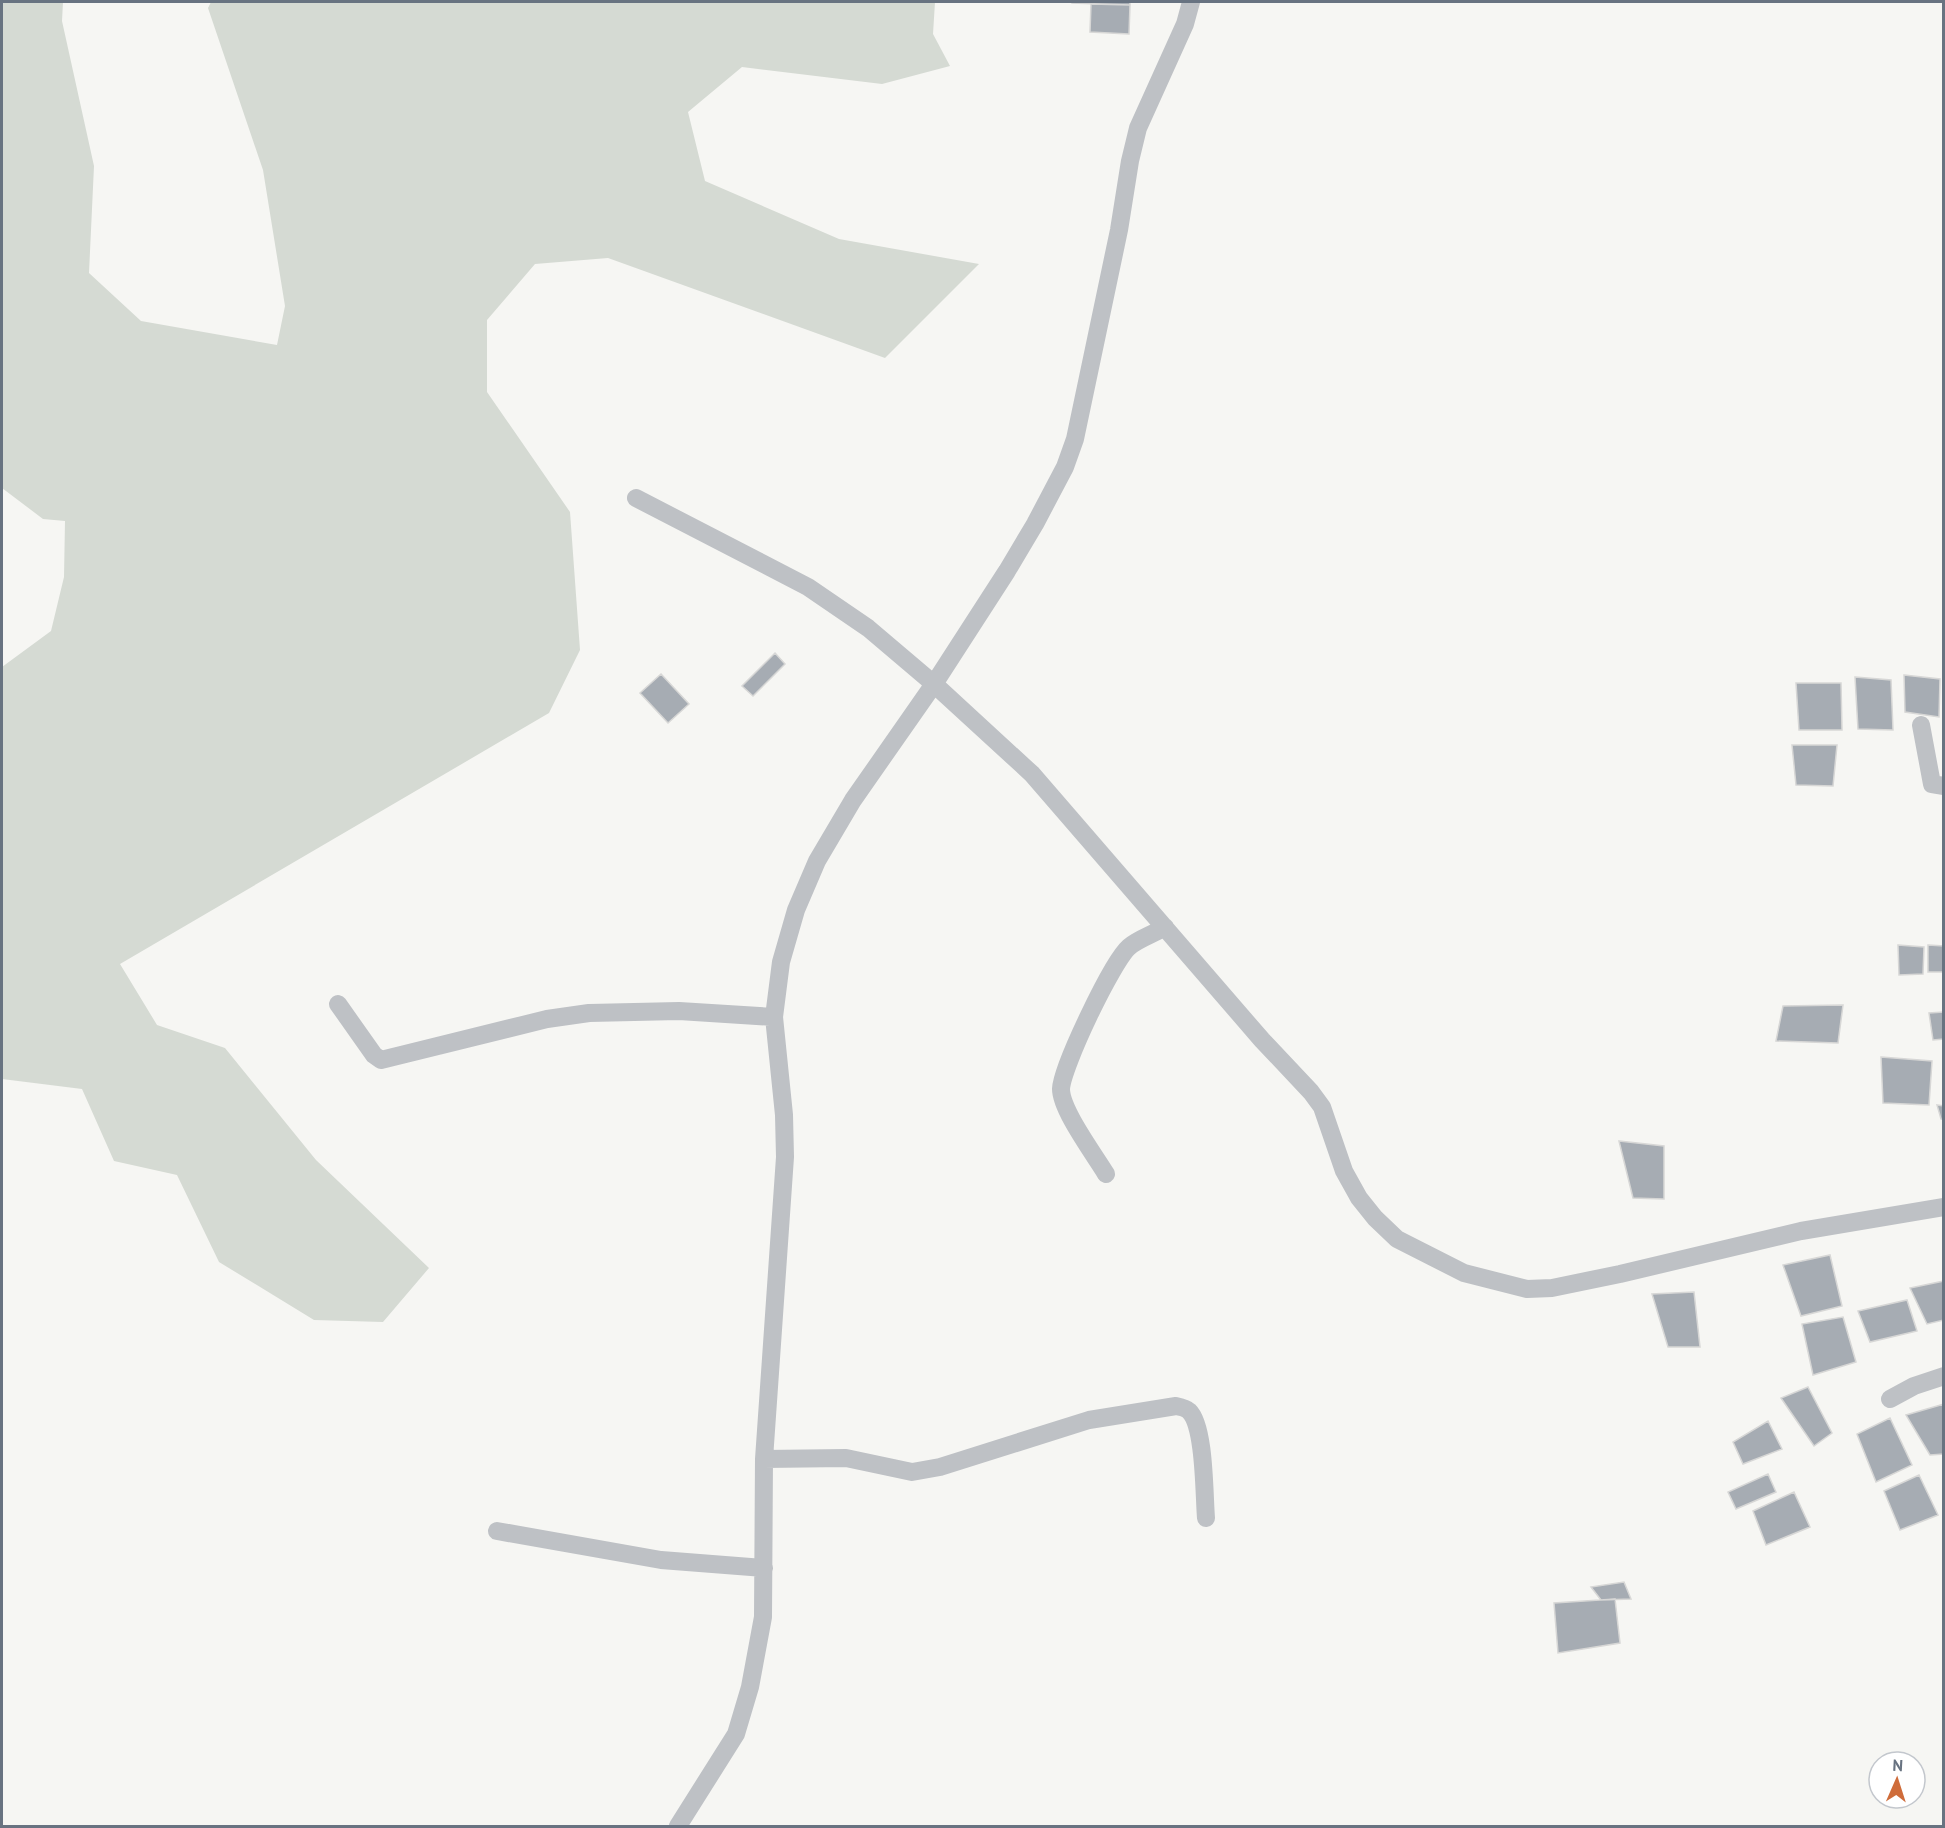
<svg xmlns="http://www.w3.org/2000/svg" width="1945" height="1828" font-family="'PT Sans',sans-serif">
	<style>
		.green { fill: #d5dad3 }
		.building { fill: #a6acb3; stroke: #d7d7d6; stroke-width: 1.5 }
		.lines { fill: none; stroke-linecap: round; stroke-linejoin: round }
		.minor { stroke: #bec1c5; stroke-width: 18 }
	</style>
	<rect width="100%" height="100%" fill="#f6f6f3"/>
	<path class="green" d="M 2,2 L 63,2 L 62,21 L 94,166 L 89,273 L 141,321 L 277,345 L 285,306 L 263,170 L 208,8 L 211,2 L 935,2 L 933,34 L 950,66 L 882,84 L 742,67 L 688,112 L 705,181 L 839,239 L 979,264 L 885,358 L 608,258 L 535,264 L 487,320 L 487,392 L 570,512 L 580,650 L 549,713 L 120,964 L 157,1025 L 225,1048 L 316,1160 L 429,1268 L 383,1322 L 314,1320 L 219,1262 L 177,1175 L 114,1161 L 82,1089 L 2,1079 L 2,667 L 51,631 L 64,577 L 65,521 L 43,519 L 2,488 Z"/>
	<path class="building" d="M 1072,2 L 1130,2 L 1130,5 L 1072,3 Z
		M 1091,4 L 1130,5 L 1129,34 L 1090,32 Z
		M 775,653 L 785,664 L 753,696 L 742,686 Z
		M 661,674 L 689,704 L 668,723 L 640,693 Z
		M 1904,675 L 1940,679 L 1939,717 L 1905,712 Z
		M 1855,677 L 1891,680 L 1893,730 L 1858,729 Z
		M 1796,683 L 1841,683 L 1842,730 L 1799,730 Z
		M 1792,745 L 1837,745 L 1833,786 L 1796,785 Z
		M 1898,945 L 1924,947 L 1923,974 L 1899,975 Z
		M 1928,945 L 1944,946 L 1944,972 L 1928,972 Z
		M 1843,1005 L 1838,1043 L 1776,1041 L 1783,1006 Z
		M 1944,1012 L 1944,1039 L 1933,1040 L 1929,1013 Z
		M 1881,1057 L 1932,1061 L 1929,1105 L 1883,1103 Z
		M 1937,1105 L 1944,1106 L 1944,1120 L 1941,1119 Z
		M 1619,1141 L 1664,1146 L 1664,1199 L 1633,1198 Z
		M 1830,1255 L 1842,1306 L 1801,1316 L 1783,1265 Z
		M 1944,1281 L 1944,1320 L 1927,1324 L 1910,1288 Z
		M 1694,1292 L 1700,1347 L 1668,1347 L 1652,1294 Z
		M 1907,1300 L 1917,1331 L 1870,1342 L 1858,1311 Z
		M 1843,1317 L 1856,1362 L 1813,1375 L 1802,1324 Z
		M 1808,1387 L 1832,1433 L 1814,1446 L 1781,1398 Z
		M 1944,1404 L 1944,1454 L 1930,1455 L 1906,1415 Z
		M 1890,1418 L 1912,1465 L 1876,1482 L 1857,1434 Z
		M 1768,1421 L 1782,1449 L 1743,1464 L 1733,1442 Z
		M 1768,1474 L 1776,1492 L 1736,1509 L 1728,1492 Z
		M 1919,1475 L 1938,1515 L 1900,1530 L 1884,1491 Z
		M 1794,1492 L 1810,1527 L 1766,1545 L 1753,1511 Z
		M 1624,1582 L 1631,1599 L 1601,1600 L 1591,1587 Z
		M 1615,1599 L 1620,1643 L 1558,1653 L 1554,1603 Z"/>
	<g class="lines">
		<path class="minor" d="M 636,498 L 808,587 L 868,628 L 934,684 L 1032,774 L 1262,1040 L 1311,1092 L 1322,1107 L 1344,1171 L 1359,1198 L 1375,1218 L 1397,1239 L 1464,1273 L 1527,1289 L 1552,1288 L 1620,1274 L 1801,1231 L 1944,1207
			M 1921,725 L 1932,784 L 1944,786
			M 338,1004 L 374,1055 L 381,1060 L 547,1019 L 589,1013 L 679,1011 L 774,1017
			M 1106,1174 C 1094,1154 1061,1110 1061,1089 C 1062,1067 1112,962 1129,947 C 1138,939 1154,934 1165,927
			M 1890,1399 L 1914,1386 L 1944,1376
			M 764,1459 L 846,1458 L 912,1472 L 940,1467 L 1089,1420 L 1176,1406 C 1181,1407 1186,1408 1189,1411 C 1205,1426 1204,1495 1206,1518
			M 497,1531 L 661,1560 L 764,1568
			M 678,1826 L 736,1734 L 750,1687 L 763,1617 L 764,1459 L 785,1157 L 784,1115 L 774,1017 L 781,962 L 796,910 L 817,861 L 853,800 L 934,684 L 1007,571 L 1035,524 L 1065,467 L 1075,439 L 1119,230 L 1130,161 L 1138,128 L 1185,24 L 1191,2"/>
	</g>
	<rect width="1945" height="1828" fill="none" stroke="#687381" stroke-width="6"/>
	<g transform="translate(1897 1780) rotate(3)"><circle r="28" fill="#ffffff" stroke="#c3c7cd" stroke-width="1.5"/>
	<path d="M0-4.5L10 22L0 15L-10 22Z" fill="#cf6c3a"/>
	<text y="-9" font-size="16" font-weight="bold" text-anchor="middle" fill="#687381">N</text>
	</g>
</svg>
